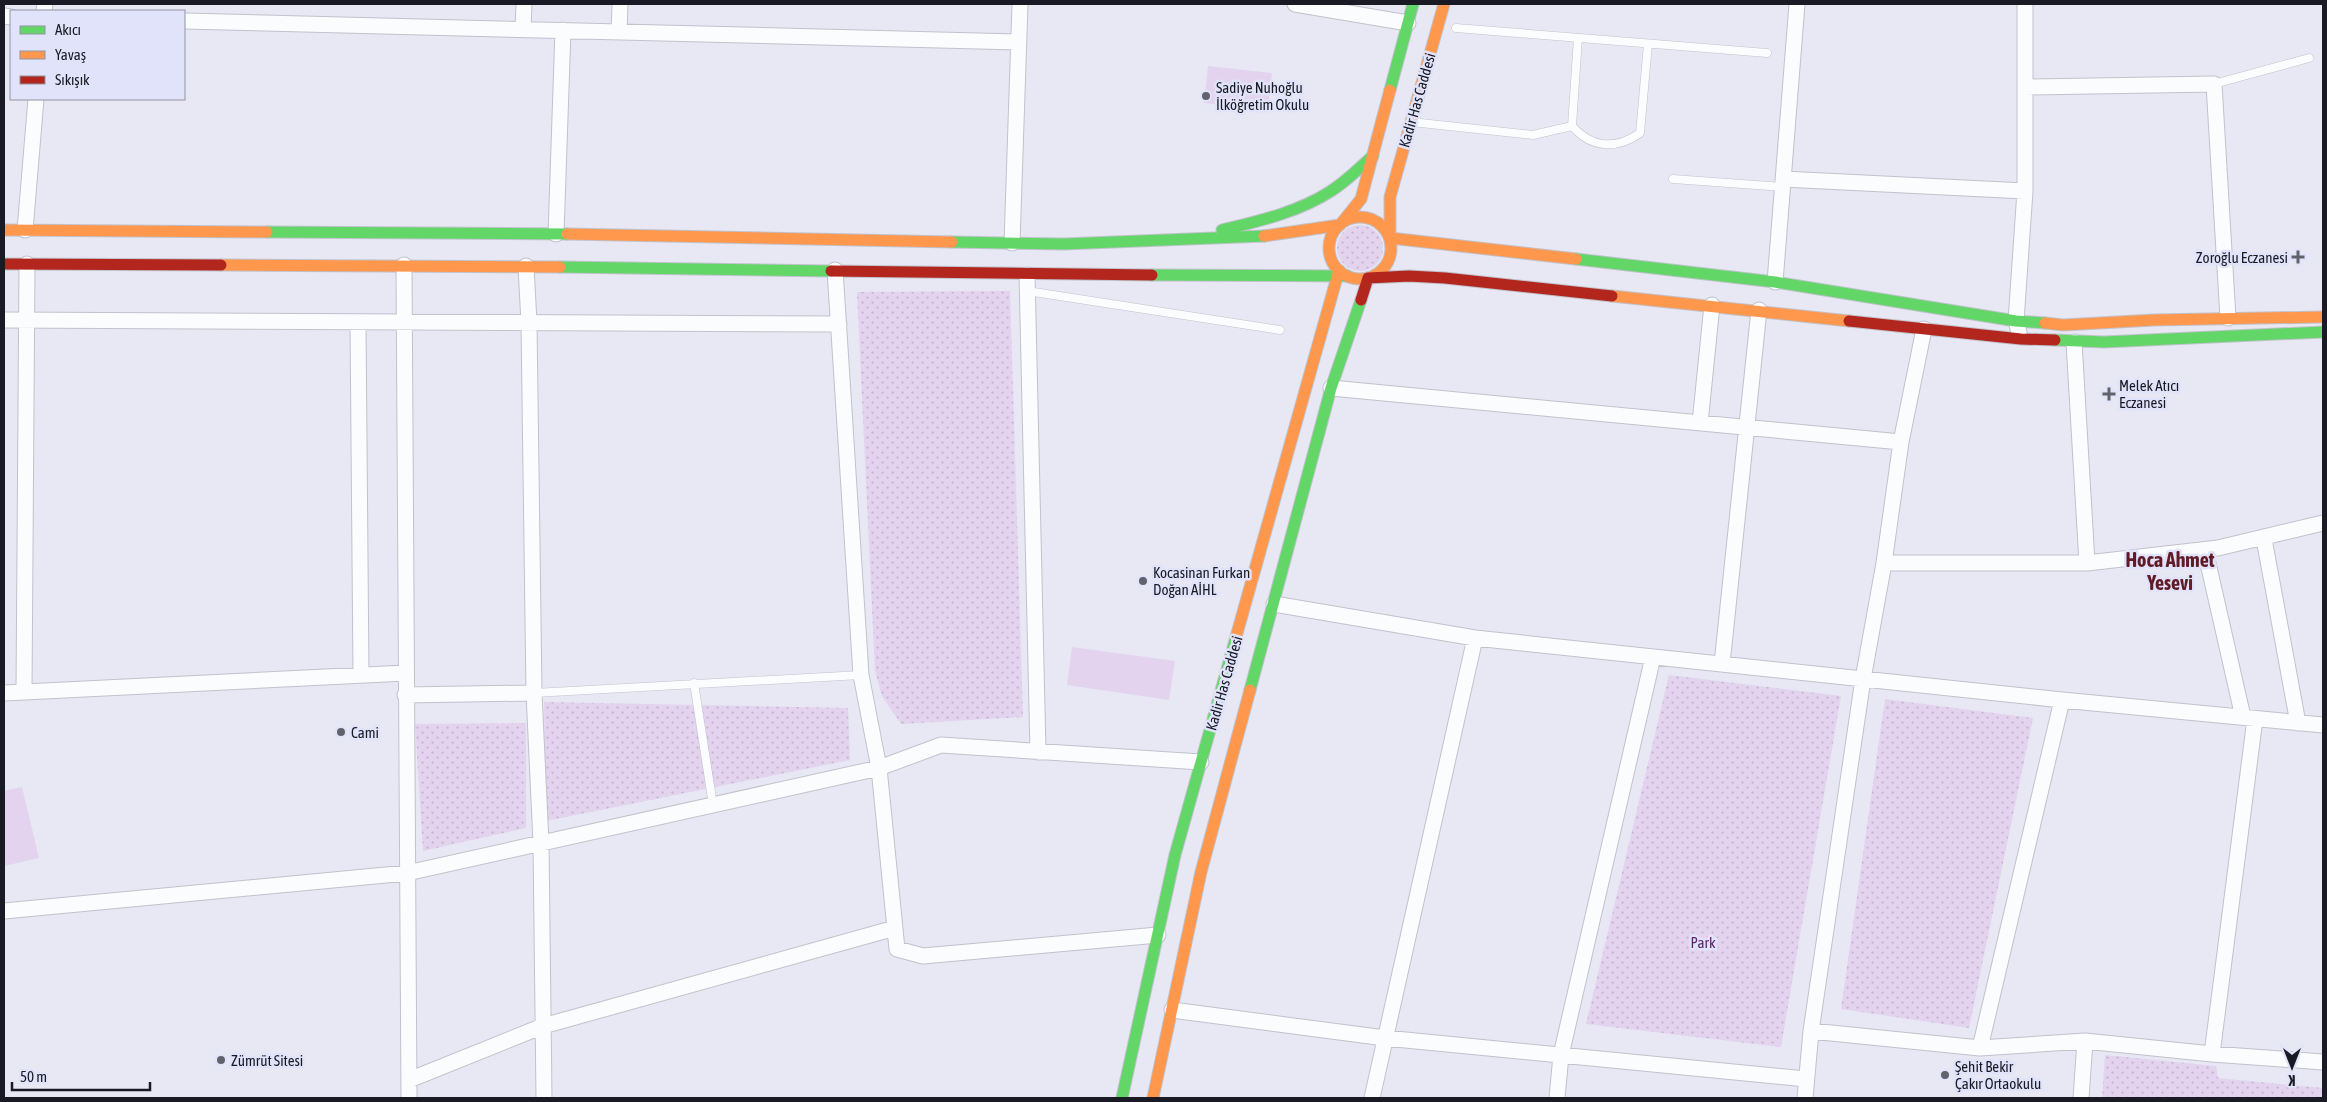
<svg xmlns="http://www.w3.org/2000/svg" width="2327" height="1102" font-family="'Asap Condensed',sans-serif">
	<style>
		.park { fill: url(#park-dots) }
		.pitch { fill: #e4d3ef }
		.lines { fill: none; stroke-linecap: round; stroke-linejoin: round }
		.lane-casing { stroke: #c0c2cc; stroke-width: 9 }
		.street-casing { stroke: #c0c2cc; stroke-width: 17 }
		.fast-casing { stroke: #c0c2cc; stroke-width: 13 }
		.slow-casing { stroke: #c0c2cc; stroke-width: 13 }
		.jam-casing { stroke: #c0c2cc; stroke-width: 13 }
		.lane { stroke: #fbfcfd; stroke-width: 8 }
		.street { stroke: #fbfcfd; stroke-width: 15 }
		.fast { stroke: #63d668; stroke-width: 11 }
		.slow { stroke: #ff974d; stroke-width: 11 }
		.jam { stroke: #b3261e; stroke-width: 11 }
		.poi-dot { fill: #62626d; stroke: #e1e3fa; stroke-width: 2 }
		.labels { text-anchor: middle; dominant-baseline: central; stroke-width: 5; stroke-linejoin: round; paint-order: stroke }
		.poi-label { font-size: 15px; fill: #1a1a24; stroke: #e1e3fa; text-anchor: start }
		.street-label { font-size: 15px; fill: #1a1a24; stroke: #e1e3fa }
		.park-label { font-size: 15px; fill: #5c256a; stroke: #e1e3fa }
		.district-label { font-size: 20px; font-weight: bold; fill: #601b26; stroke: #e1e3fa }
	</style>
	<defs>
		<pattern id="park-dots" width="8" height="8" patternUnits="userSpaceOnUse" patternTransform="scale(1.25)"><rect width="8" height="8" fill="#e4d3ef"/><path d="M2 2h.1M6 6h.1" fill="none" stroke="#c3b5cd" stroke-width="1.8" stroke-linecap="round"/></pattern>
	</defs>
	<rect width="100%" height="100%" fill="#e7e8f4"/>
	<path class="park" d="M1337 248a23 23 0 1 1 46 0a23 23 0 1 1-46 0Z
		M 1010,291 L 1023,717 L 901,724 L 882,696 L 875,671 L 857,292 Z
		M 1669,675 L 1841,696 L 1781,1047 L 1586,1024 Z
		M 1885,699 L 2033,718 L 1969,1028 L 1841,1009 Z
		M 544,702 L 848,708 L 850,760 L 546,821 Z
		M 526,723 L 526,828 L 423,851 L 415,724 Z
		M 2105,1055 L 2216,1066 L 2218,1078 L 2323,1088 L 2323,1098 L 2102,1098 Z"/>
	<path class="pitch" d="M 1208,66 L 1272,73 L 1268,110 L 1204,103 Z
		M 1072,647 L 1175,661 L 1169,700 L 1067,685 Z
		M 22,787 L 39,858 L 4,866 L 4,791 Z"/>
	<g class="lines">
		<defs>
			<path id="lane" d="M 1456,28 L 1767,53
				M 1578,38 L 1572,126 C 1591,148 1616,150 1640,133 L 1648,44
				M 2214,84 L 2309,58
				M 1411,122 L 1533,135 L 1572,126
				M 1673,179 L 1782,187
				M 1027,291 L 1280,330
				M 694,683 L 713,805
				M 534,693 L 861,675"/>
			<path id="street" d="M 1295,4 L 1408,23
				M 44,11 L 45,4
				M 4,16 L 11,17
				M 184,21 L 1018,42
				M 523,29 L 524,4
				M 619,32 L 620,4
				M 2026,87 L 2214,84 L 2228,318
				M 1783,179 L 2025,191
				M 25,230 L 36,99
				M 556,234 L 563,30
				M 1012,243 L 1020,4
				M 404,265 L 409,1098
				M 526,266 L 529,323 L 534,693 L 541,843 L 544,1098
				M 835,270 L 861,675 L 879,768 L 897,949 L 923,956 L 1158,935
				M 1027,275 L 1038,752
				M 1775,282 L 1797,4
				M 4,320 L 839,324
				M 358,322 L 361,675
				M 2019,332 L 2016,321 L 2025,191 L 2025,4
				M 2074,342 L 2087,563
				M 1331,388 L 1901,442
				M 1700,423 L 1712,305
				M 2264,539 L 2298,723
				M 2205,550 L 2243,717
				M 1884,563 L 2087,563 L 2218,548 L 2323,523
				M 1274,604 L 1475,638 L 2062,700 L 2323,725
				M 1722,664 L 1759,310
				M 24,692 L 27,264
				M 4,693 L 406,673
				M 405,695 L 534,693
				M 4,911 L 407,873 L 879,768 L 941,745 L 1201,762
				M 1172,1010 L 1385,1038 L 1806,1079
				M 1811,1031 L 1980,1048 L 2085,1041 L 2212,1054 L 2323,1062
				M 1980,1048 L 2062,700
				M 2212,1054 L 2255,719
				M 409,1080 L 543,1026 L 895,928
				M 1372,1098 L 1475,638
				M 1557,1098 L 1561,1055 L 1653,657
				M 1805,1098 L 1811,1031 L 1863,679 L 1884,563 L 1901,442 L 1924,329
				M 2081,1098 L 2085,1041"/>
			<path id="fast" d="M 1390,90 L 1413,4
				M 1222,230 C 1259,221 1299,212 1331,191 C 1347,181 1359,168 1373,156
				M 267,232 L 567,234
				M 952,242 L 1064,244 L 1264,236
				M 1576,259 L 1775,282 L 2016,321 L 2045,323
				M 560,267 L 831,271
				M 1152,275 L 1348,276
				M 2055,340 L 2104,342 L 2323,332
				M 1250,690 L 1331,388 L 1361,300
				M 1122,1098 L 1175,855 L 1236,637"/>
			<path id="slow" d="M 1444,4 L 1390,197 L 1390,238 L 1576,259
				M1329 248a31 31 0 1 1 62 0a31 31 0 1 1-62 0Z
				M 4,230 L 267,232
				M 567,234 L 952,242
				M 1264,236 L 1340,225 L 1361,199 L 1390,90
				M 221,265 L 560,267
				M 1612,296 L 1849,321
				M 2045,323 L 2063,325 L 2154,320 L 2323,317
				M 1236,637 L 1339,270
				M 1153,1098 L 1201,872 L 1250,690"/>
			<path id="jam" d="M 4,264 L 221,265
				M 831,271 L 1152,275
				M 1361,300 L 1368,278 L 1409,276 L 1445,278 L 1612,296
				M 1849,321 L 2021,339 L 2055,340"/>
		</defs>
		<use href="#lane" class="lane-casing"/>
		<use href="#street" class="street-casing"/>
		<use href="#fast" class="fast-casing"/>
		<use href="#slow" class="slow-casing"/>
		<use href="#jam" class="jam-casing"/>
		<use href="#lane" class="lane"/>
		<use href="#street" class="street"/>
		<use href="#fast" class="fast"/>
		<use href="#slow" class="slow"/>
		<use href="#jam" class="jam"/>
	</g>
	<g class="poi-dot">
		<circle cx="1206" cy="96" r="5"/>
		<path d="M2295.5 249.5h5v5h5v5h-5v5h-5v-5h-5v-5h5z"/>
		<path d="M2106.5 386.5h5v5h5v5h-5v5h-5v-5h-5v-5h5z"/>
		<circle cx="1143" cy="581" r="5"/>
		<circle cx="341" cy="732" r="5"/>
		<circle cx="221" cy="1060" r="5"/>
		<circle cx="1945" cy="1075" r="5"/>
	</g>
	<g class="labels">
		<g class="poi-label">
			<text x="1216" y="87">Sadiye Nuhoğlu<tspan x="1216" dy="17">İlköğretim Okulu</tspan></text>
			<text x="2288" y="257" text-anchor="end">Zoroğlu Eczanesi</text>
			<text x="2119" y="385">Melek Atıcı<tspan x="2119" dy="17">Eczanesi</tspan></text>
			<text x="1153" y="572">Kocasinan Furkan<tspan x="1153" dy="17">Doğan AİHL</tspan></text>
			<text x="351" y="732">Cami</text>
			<text x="231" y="1060">Zümrüt Sitesi</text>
			<text x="1955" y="1066">Şehit Bekir<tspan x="1955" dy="17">Çakır Ortaokulu</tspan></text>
		</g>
		<g class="street-label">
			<text transform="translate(1417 100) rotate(-74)">Kadir Has Caddesi</text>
			<text transform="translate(1224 683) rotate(-74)">Kadir Has Caddesi</text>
		</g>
		<g class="park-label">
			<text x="1703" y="942">Park</text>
		</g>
		<g class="district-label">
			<text x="2170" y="559">Hoca Ahmet<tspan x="2170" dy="23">Yesevi</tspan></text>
		</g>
	</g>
	<rect width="2327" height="1102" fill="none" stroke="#1a1a24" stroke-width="10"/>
	<rect x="10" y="10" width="175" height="90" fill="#e1e3fa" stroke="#9193a4"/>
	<rect x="20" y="26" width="25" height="8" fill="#63d668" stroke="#9193a4"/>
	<text x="55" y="35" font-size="15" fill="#1a1a24">Akıcı</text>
	<rect x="20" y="51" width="25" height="8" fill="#ff974d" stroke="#9193a4"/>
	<text x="55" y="60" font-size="15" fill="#1a1a24">Yavaş</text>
	<rect x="20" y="76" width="25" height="8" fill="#b3261e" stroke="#9193a4"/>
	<text x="55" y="85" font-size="15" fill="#1a1a24">Sıkışık</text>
	<g transform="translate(2292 1067) rotate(180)" stroke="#e1e3fa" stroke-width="4" paint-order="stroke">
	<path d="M0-4L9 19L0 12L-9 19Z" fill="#1a1a24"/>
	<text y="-8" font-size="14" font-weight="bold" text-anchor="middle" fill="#1a1a24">K</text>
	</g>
	<path d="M12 1082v8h138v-8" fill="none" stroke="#1a1a24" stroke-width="2.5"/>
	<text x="20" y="1082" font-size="15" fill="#1a1a24" stroke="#e1e3fa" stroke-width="4" paint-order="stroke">50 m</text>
</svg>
